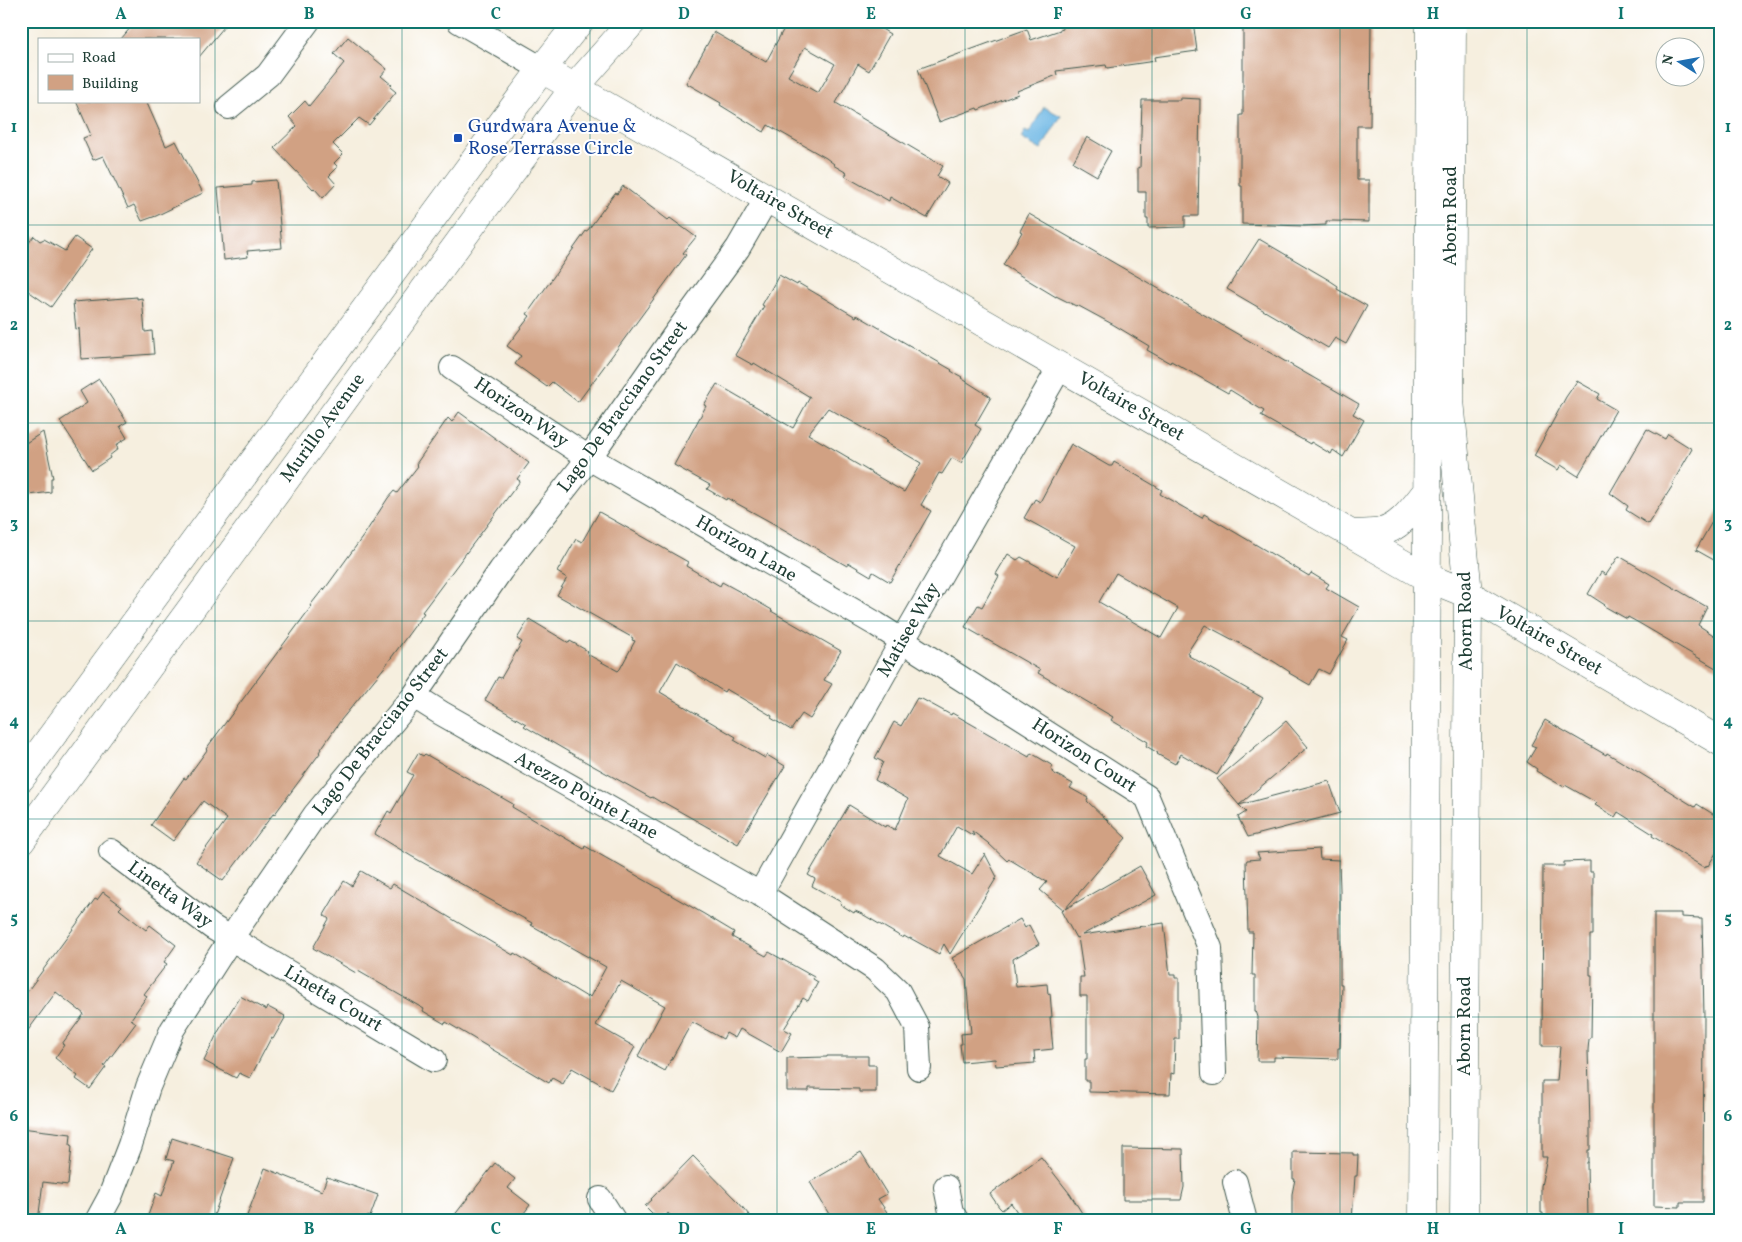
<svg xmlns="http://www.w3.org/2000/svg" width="1742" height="1242" font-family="Vollkorn,serif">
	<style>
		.water { fill: #6ab6e4; stroke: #447a8c }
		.building { fill: #d1a183; fill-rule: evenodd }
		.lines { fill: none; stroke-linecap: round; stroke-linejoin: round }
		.street-casing { stroke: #3f584e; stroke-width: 26 }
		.secondary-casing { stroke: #3f584e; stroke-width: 29 }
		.street { stroke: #fff; stroke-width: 24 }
		.secondary { stroke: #fff; stroke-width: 28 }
		.grid { fill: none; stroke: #0f766e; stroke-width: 1; stroke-opacity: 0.55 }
		.transit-dot { fill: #1a4fb4; stroke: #fff; stroke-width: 2 }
		.labels { text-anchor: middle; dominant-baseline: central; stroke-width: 4; stroke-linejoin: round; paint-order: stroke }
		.transit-label { font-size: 19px; fill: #164399; stroke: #fff; text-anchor: start }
		.street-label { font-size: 19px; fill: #1f3d34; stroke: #fff }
		.neatline { fill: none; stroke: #0f766e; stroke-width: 2 }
		.grid-label { font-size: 16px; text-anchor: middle; font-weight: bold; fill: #0f766e }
	</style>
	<rect width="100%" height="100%" fill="#fff"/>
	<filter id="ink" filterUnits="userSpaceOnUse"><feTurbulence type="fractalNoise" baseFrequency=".02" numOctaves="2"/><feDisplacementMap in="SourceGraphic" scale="10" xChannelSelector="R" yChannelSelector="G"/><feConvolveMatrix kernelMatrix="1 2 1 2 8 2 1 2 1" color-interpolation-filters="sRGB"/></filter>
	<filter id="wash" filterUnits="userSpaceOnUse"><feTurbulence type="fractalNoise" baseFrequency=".0096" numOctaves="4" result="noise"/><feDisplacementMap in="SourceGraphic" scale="20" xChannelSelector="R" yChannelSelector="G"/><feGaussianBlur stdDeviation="1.12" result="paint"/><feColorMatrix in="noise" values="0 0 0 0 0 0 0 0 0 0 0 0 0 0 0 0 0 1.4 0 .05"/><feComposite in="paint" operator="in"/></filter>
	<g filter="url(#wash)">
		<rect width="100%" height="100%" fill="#f6efdf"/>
		<path class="water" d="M 1044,107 L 1061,116 L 1041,150 L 1021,138 L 1025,131 L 1029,133 Z"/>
		<g id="blocks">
			<path class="building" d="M 136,21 L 229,21 L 199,57 L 199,39 L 121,39 Z
				M 788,21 L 884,21 L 880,28 L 890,34 L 869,71 L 858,64 L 836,103 L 943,166 L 937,176 L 948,183 L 927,218 L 890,197 L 889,201 L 845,176 L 847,173 L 833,165 L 834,164 L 826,158 L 768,125 L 764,132 L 720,105 L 721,103 L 686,83 L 714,32 L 766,62 ZM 805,47 L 835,64 L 818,93 L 788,76 Z
				M 1062,21 L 1193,21 L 1197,51 L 1154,57 L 1155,61 L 1107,68 L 1106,65 L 1056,71 L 1057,75 L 1017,91 L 1018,94 L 978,110 L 977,108 L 939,122 L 918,69 L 1027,29 L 1031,40 L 1063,29 Z
				M 1243,21 L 1371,21 L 1370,126 L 1357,126 L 1357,180 L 1369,180 L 1369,222 L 1334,221 L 1326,221 L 1326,225 L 1304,226 L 1242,224 L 1242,186 L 1240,186 L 1240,115 L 1243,115 Z
				M 348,37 L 387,69 L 381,76 L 392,85 L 390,87 L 396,92 L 369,125 L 359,118 L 333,144 L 343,154 L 334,163 L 337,166 L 337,168 L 329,176 L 336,184 L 323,198 L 314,188 L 313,189 L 274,148 L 297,126 L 289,117 L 305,101 L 309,106 L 344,63 L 334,54 Z
				M 1180,98 L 1200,99 L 1198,216 L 1185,216 L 1185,227 L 1148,228 L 1148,219 L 1146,219 L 1146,192 L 1138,192 L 1138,167 L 1140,168 L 1142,100 L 1180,100 Z
				M 76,101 L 146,101 L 166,146 L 176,141 L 203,193 L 156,216 L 142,221 L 134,205 L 128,208 L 103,156 L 93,160 L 83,138 L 91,135 Z
				M 1087,137 L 1111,151 L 1097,176 L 1073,162 Z
				M 276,180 L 282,248 L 247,251 L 248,257 L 224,260 L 218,188 L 252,185 L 252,182 Z
				M 623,186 L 668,220 L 670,218 L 696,237 L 683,253 L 686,255 L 578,402 L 552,382 L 547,387 L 515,364 L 521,356 L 507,346 L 530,316 L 527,314 L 586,231 L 588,230 L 615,193 L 617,194 Z
				M 1029,214 L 1359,404 L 1353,414 L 1364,420 L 1343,457 L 1333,450 L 1331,454 L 1311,442 L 1310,444 L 1261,416 L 1264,411 L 1230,390 L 1228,393 L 1171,361 L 1170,363 L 1147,350 L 1149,346 L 1114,325 L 1077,305 L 1076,306 L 1056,296 L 1056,297 L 1003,265 L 1022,232 L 1020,231 Z
				M 34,236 L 40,241 L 44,239 L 65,251 L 75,237 L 92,249 L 51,307 L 21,286 L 21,253 Z
				M 1259,239 L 1329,280 L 1338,286 L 1337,289 L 1367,306 L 1346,344 L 1335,338 L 1328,348 L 1227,289 Z
				M 779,275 L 797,285 L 798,283 L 856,317 L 857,315 L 907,344 L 952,370 L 951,371 L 962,377 L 961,378 L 991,397 L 975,425 L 981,429 L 961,463 L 952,458 L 942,474 L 939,473 L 921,505 L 931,511 L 890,582 L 873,572 L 871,576 L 849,563 L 847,566 L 776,525 L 727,498 L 726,500 L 707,489 L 710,485 L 674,465 L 706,406 L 704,405 L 717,384 L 793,428 L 810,397 L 754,363 L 753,365 L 735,355 L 764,306 L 762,305 ZM 828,408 L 887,441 L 885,442 L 921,463 L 904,492 L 848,459 L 849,458 L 808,434 Z
				M 137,297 L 137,299 L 142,298 L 145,332 L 152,331 L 154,354 L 81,359 L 79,328 L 76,329 L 73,302 Z
				M 99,379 L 127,422 L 120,426 L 127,438 L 116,445 L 118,449 L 109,456 L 110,458 L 92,470 L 60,421 L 87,403 L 80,391 Z
				M 1577,381 L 1600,394 L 1597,399 L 1616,410 L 1578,476 L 1561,465 L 1558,470 L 1534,456 L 1566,397 Z
				M 459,412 L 529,463 L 517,479 L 520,481 L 422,612 L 424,613 L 383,669 L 341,720 L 319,752 L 320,753 L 274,815 L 273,814 L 223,881 L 196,862 L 227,819 L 203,801 L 173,841 L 151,825 L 184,778 L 186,779 L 207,750 L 206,749 L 311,607 L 310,606 L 312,603 L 323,589 L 324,590 L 364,535 L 388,498 L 394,491 L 397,493 L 418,466 L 416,464 L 448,418 L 452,422 Z
				M 1647,429 L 1665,439 L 1668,434 L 1692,449 L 1672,484 L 1673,485 L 1648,524 L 1626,510 L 1628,506 L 1610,493 Z
				M 43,432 L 53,478 L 51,478 L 51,492 L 21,496 L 21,446 Z
				M 1071,444 L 1109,466 L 1112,466 L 1114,462 L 1162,490 L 1160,494 L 1202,518 L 1204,514 L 1309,576 L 1311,573 L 1329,584 L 1326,588 L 1359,607 L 1342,637 L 1348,640 L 1329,674 L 1319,669 L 1310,685 L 1289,673 L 1290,672 L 1273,661 L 1205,625 L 1187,653 L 1190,655 L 1189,656 L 1263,698 L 1217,775 L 1181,754 L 1175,764 L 1157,754 L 1158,753 L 1146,746 L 1148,742 L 1111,720 L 1113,717 L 1038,673 L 1040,670 L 965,627 L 978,605 L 982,607 L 999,576 L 996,574 L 1008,554 L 1017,560 L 1021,557 L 1057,577 L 1075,546 L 1024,518 L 1035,499 L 1040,502 ZM 1116,573 L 1178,608 L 1161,638 L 1099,602 Z
				M 1721,506 L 1721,564 L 1696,550 Z
				M 599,512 L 688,562 L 686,566 L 720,586 L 722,582 L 744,594 L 772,610 L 771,611 L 841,651 L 824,680 L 832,684 L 810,719 L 802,714 L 791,730 L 771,718 L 772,716 L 726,689 L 724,692 L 677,662 L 660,692 L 736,737 L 734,740 L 765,758 L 767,755 L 785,766 L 738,844 L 663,802 L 662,803 L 652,797 L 651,798 L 586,762 L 524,726 L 526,724 L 485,700 L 498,677 L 501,678 L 522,642 L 517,639 L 529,619 L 569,643 L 570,641 L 586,650 L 588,652 L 587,654 L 618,671 L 620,669 L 635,641 L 632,640 L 633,638 L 557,595 L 567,578 L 557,572 L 576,539 L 582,542 Z
				M 1619,556 L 1707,607 L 1698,625 L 1721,640 L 1721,671 L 1639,623 L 1628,617 L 1627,619 L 1604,606 L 1605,605 L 1588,594 L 1601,572 L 1606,575 Z
				M 917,698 L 919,699 L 920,698 L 951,715 L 952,713 L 1029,757 L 1031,753 L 1053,766 L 1051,770 L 1054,772 L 1053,773 L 1073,784 L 1070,788 L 1088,798 L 1087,801 L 1126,838 L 1065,909 L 1140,866 L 1156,895 L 1082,935 L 1164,923 L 1170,975 L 1175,975 L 1175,978 L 1179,978 L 1179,1039 L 1175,1039 L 1174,1074 L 1171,1073 L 1170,1094 L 1089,1092 L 1089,1081 L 1085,1081 L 1085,1059 L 1087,1059 L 1087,996 L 1080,996 L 1080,977 L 1084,977 L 1078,937 L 1076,938 L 1061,911 L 1064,910 L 1040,890 L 1047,882 L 1009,859 L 1007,861 L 988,843 L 972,831 L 974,836 L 957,826 L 940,856 L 972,874 L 985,854 L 997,877 L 950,954 L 944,944 L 939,954 L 910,938 L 909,939 L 904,936 L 903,938 L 862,914 L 855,911 L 854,913 L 840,904 L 841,902 L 812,886 L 815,879 L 808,875 L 849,805 L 885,827 L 886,825 L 895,830 L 908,799 L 875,780 L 883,762 L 875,758 L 894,722 L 901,726 Z
				M 1545,720 L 1606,755 L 1607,753 L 1630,767 L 1695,807 L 1697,804 L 1721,819 L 1721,845 L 1708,866 L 1707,865 L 1705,868 L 1652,836 L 1653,834 L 1618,812 L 1615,817 L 1595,805 L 1597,803 L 1565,785 L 1564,787 L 1536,771 L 1537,769 L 1527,762 L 1536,747 L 1531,745 Z
				M 1286,721 L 1308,747 L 1239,805 L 1217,779 Z
				M 418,753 L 423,756 L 425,754 L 513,804 L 512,807 L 584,849 L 585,846 L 704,914 L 734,932 L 732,937 L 766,956 L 769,952 L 814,977 L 813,979 L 818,982 L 808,1001 L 803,998 L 784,1029 L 792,1033 L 781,1052 L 740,1029 L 735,1038 L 726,1033 L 723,1039 L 692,1022 L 665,1071 L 638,1056 L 665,1006 L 621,981 L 596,1025 L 635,1047 L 611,1090 L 572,1068 L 563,1084 L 552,1078 L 549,1083 L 446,1022 L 445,1024 L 423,1011 L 424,1009 L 358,971 L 356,973 L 313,948 L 329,919 L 324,915 L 344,881 L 352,886 L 361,871 L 390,888 L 393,884 L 513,955 L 514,953 L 587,997 L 588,995 L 590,997 L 606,967 L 531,925 L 532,923 L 411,856 L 375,834 L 388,811 L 391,813 L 413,775 L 407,772 Z
				M 1329,781 L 1340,813 L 1248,837 L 1238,817 L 1246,812 L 1239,805 Z
				M 1319,849 L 1320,859 L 1339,860 L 1340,891 L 1340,984 L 1342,984 L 1340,1048 L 1338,1048 L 1338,1059 L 1274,1057 L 1274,1061 L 1257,1061 L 1258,1017 L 1256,1011 L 1255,1011 L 1255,975 L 1252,975 L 1253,932 L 1248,932 L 1246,862 L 1247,860 L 1260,859 L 1257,853 Z
				M 1590,861 L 1590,872 L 1593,872 L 1593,935 L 1590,935 L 1590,975 L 1592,975 L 1591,1038 L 1589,1039 L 1588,1050 L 1590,1126 L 1590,1150 L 1588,1150 L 1588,1162 L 1587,1162 L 1588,1221 L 1543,1221 L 1543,1213 L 1541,1213 L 1541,1186 L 1547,1157 L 1542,1157 L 1542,1081 L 1557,1081 L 1560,1046 L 1542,1046 L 1543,866 L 1564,866 L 1564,862 Z
				M 103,892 L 122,906 L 119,909 L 146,930 L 150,925 L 176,945 L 164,962 L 167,964 L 144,994 L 147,996 L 131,1019 L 136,1023 L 104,1066 L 106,1067 L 90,1089 L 76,1079 L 78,1076 L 55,1058 L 64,1045 L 62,1044 L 84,1014 L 56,992 L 21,1040 L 21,1000 L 95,899 L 97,900 Z
				M 1654,913 L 1681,913 L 1681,917 L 1699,918 L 1699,919 L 1702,919 L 1704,1017 L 1703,1202 L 1680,1202 L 1680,1207 L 1654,1206 Z
				M 1020,919 L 1025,928 L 1029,925 L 1039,944 L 1013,959 L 1016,987 L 1047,984 L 1048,994 L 1050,993 L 1052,1017 L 1050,1017 L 1053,1049 L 1034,1051 L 1035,1063 L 996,1066 L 995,1059 L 962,1062 L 960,1044 L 962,1044 L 961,1034 L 971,1033 L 966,979 L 952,958 Z
				M 240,996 L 266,1010 L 268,1007 L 285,1016 L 284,1017 L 285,1018 L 273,1039 L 271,1038 L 250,1078 L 239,1073 L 236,1078 L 204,1061 L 218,1032 Z
				M 827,1056 L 868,1056 L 868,1065 L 876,1065 L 876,1092 L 859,1092 L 859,1089 L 809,1088 L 809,1091 L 787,1091 L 787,1058 L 827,1057 Z
				M 21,1128 L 71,1134 L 70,1145 L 72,1146 L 68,1185 L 43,1182 L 38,1221 L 21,1221 Z
				M 172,1138 L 234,1158 L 212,1221 L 146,1221 L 156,1193 L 162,1196 L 174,1161 L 166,1159 Z
				M 1123,1148 L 1183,1149 L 1184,1187 L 1181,1200 L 1123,1200 Z
				M 861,1152 L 887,1194 L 878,1199 L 893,1221 L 833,1221 L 810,1182 Z
				M 1293,1152 L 1353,1153 L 1353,1155 L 1358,1155 L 1357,1176 L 1355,1176 L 1352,1221 L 1292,1221 L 1292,1194 L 1295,1179 L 1293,1179 Z
				M 693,1156 L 739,1203 L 754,1221 L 676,1221 L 668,1213 L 660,1221 L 645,1206 L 652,1200 L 651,1199 Z
				M 1041,1157 L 1070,1194 L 1087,1221 L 1023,1221 L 1011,1203 L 1002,1210 L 999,1207 L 990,1194 Z
				M 495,1163 L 515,1179 L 508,1188 L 530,1205 L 518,1221 L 450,1221 Z
				M 265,1168 L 322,1191 L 327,1177 L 378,1195 L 370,1217 L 368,1216 L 366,1221 L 245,1221 Z"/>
		</g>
	</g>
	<g filter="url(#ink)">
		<use href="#blocks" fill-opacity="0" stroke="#3f584e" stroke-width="1"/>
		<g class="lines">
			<defs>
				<path id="street" d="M 459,21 L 542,69
					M 229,107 L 268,75 L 308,21
					M 452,368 L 589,458 L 876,624 L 1147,797 L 1210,948 L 1214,1073
					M 414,696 L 441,713 L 760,894 L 875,969 L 898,991 L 917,1027 L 919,1068
					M 111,851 L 212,927 L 434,1060
					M 760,894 L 887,668 L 1060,367
					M 1235,1182 L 1245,1221
					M 946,1187 L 951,1212 L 957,1221
					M 600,1199 L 614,1221
					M 97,1221 L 110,1197 L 130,1145 L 148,1087 L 172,1030 L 231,938 L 315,815 L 414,696 L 501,570 L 589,458 L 674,336 L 738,248 L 767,198"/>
				<path id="secondary" d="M 1452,21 L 1450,400 L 1468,594 L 1464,1221
					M 542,69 L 1426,577 L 1468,594 L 1721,742
					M 1353,534 C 1362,533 1372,534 1381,532 C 1402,527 1415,505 1428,490
					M 21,778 L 480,153 L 542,69 L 580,21
					M 21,841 L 474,222 L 575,87 L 633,21
					M 1423,1221 L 1430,21"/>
			</defs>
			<use href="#street" class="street-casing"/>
			<use href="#secondary" class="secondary-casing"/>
			<use href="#street" class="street"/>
			<use href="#secondary" class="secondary"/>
		</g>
	</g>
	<path class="grid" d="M 215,21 L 215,1221M 402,21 L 402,1221M 590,21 L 590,1221M 777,21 L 777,1221M 965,21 L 965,1221M 1152,21 L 1152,1221M 1340,21 L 1340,1221M 1527,21 L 1527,1221M 21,225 L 1721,225M 21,423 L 1721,423M 21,621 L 1721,621M 21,819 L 1721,819M 21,1017 L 1721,1017"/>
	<rect class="transit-dot" x="453" y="133" width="10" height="10" rx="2.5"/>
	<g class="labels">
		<g class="transit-label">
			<text x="468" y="127">Gurdwara Avenue &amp;<tspan x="468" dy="22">Rose Terrasse Circle</tspan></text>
		</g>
		<g class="street-label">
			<text transform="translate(780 205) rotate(30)">Voltaire Street</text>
			<text transform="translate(1451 216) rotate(-90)">Aborn Road</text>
			<text transform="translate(623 407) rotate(-54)">Lago De Bracciano Street</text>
			<text transform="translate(1131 407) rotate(30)">Voltaire Street</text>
			<text transform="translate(521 413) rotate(34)">Horizon Way</text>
			<text transform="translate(323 428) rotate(-54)">Murillo Avenue</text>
			<text transform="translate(746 549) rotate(30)">Horizon Lane</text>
			<text transform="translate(1466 621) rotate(-91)">Aborn Road</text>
			<text transform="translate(909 630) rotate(-60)">Matisee Way</text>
			<text transform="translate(1549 641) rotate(30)">Voltaire Street</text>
			<text transform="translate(381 732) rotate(-52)">Lago De Bracciano Street</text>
			<text transform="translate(1084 756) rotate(33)">Horizon Court</text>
			<text transform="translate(586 796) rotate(29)">Arezzo Pointe Lane</text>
			<text transform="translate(170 895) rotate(36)">Linetta Way</text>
			<text transform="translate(333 999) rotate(31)">Linetta Court</text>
			<text transform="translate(1465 1026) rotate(-90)">Aborn Road</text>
		</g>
	</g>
	<rect width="1742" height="1242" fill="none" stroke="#fff" stroke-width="55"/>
	<rect x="38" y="38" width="162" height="65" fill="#ffffff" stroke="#a5b1ae"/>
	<rect x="48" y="54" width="25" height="8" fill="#ffffff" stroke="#a5b1ae"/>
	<text x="82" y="62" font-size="15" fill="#1f3d34">Road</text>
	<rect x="48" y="75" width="25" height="15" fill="#d1a183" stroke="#a5b1ae"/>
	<text x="82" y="88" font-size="15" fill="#1f3d34">Building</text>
	<g transform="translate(1680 62) rotate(281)"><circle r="24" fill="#ffffff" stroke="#a5b1ae"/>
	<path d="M0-4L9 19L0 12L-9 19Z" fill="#1f6fb2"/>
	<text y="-8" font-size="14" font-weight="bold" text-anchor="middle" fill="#1f3d34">N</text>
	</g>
	<rect x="28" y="28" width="1686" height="1186" class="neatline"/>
	<g class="grid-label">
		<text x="121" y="19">A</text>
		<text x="309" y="19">B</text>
		<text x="496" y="19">C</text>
		<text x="684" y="19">D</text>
		<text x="871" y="19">E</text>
		<text x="1058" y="19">F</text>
		<text x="1246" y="19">G</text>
		<text x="1433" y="19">H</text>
		<text x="1621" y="19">I</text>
		<text x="14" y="132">1</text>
		<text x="1728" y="132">1</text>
		<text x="14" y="330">2</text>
		<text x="1728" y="330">2</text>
		<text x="14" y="528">3</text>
		<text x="1728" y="528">3</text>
		<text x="14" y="726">4</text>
		<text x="1728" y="726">4</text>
		<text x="14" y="923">5</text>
		<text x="1728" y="923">5</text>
		<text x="14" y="1121">6</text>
		<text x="1728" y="1121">6</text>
		<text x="121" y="1234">A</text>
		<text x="309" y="1234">B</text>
		<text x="496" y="1234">C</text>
		<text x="684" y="1234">D</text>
		<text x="871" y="1234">E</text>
		<text x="1058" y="1234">F</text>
		<text x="1246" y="1234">G</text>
		<text x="1433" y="1234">H</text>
		<text x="1621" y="1234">I</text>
	</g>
</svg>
